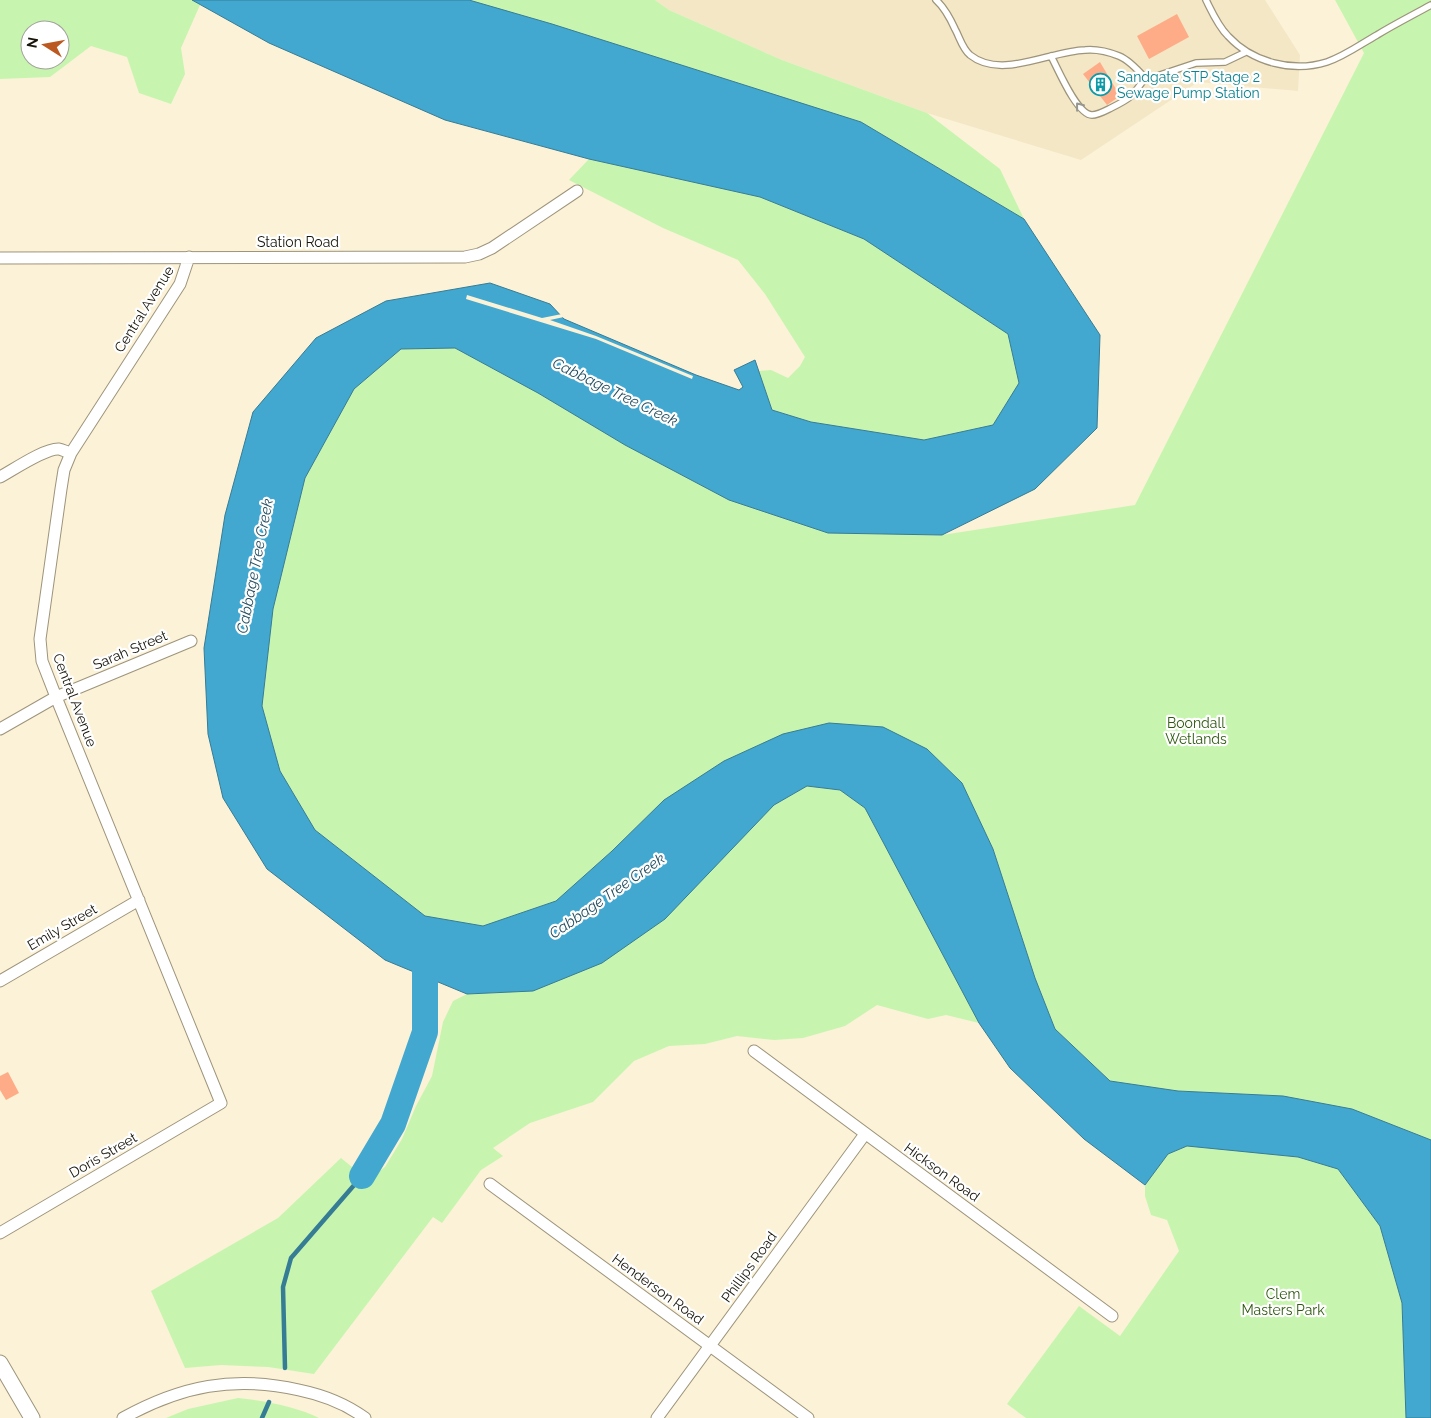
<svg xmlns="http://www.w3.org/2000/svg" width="1431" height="1418" font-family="Raleway,sans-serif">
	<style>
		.built { fill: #f4e7c5 }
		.green { fill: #c7f5af; fill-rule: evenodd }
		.water { fill: #43a8d0; stroke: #367c95 }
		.pier { fill: #fcf2d7 }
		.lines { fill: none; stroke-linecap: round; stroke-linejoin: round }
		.stream { stroke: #367c95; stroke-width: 4.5 }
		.river { stroke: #43a8d0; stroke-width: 26 }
		.building { fill: #feac88 }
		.service-casing { stroke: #9d947b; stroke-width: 8 }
		.minor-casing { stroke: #9d947b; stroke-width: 13 }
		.tertiary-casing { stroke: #9d947b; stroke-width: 17 }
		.service { stroke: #fff; stroke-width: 5.5 }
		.minor { stroke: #fff; stroke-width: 11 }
		.tertiary { stroke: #fff; stroke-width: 15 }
		.oneway { stroke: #979691 }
		.labels { text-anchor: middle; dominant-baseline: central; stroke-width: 4.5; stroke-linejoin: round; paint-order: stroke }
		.culture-label { font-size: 14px; fill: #0d838f; stroke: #fff; text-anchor: start }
		.street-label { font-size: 14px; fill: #18150b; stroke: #fff }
		.park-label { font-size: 14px; fill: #2e580f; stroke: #fff }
		.water-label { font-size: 15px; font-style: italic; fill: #234e5f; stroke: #fff }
	</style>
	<rect width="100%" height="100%" fill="#fcf2d7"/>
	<path class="built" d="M 655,0 L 1265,0 L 1300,55 L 1298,91 L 1198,82 L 1081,160 L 927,113 L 782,60 L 669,10 Z"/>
	<path class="green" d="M 0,0 L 192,0 L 200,5 L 181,48 L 185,74 L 171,104 L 139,93 L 127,57 L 91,46 L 50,77 L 0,79 ZM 30,30 L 60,30 L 60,60 L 30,60 Z
		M 469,0 L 655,0 L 669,10 L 782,60 L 927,113 L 1000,169 L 1024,219 L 861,122 Z
		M 1335,0 L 1431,0 L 1431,1140 L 1352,1109 L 1283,1096 L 1178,1091 L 1110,1081 L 1055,1029 L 1035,978 L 993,849 L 962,783 L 927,749 L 664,800 L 612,851 L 556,901 L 483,926 L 425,916 L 315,830 L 280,771 L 262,706 L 273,609 L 305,478 L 354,389 L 401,349 L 455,348 L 538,393 L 625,445 L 729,500 L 828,533 L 942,535 L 1135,505 L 1364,53 Z
		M 589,159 L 760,197 L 864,239 L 1008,334 L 1019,383 L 993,425 L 924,440 L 811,422 L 772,410 L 759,371 L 771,370 L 788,378 L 800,366 L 805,357 L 765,294 L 738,260 L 663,228 L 569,180 Z
		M 807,786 L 840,790 L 865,808 L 979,1023 L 946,1015 L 928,1019 L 877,1005 L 845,1026 L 803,1038 L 774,1040 L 737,1036 L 705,1044 L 669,1046 L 634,1061 L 593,1102 L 530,1123 L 493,1148 L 503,1156 L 481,1170 L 442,1223 L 433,1217 L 314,1374 L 268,1367 L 221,1365 L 185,1368 L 151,1291 L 278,1218 L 341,1158 L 368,1180 L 385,1167 L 402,1139 L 416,1106 L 432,1076 L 443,1022 L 453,1001 L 467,994 L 533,991 L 774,805 Z
		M 1187,1146 L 1298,1157 L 1338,1169 L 1380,1226 L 1402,1303 L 1406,1418 L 1026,1418 L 1007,1404 L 1079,1306 L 1120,1336 L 1179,1251 L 1167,1220 L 1151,1215 L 1145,1196 L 1145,1185 L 1168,1154 Z
		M 238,1398 C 261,1400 299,1407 319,1418 L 166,1418 L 188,1409 Z"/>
	<path class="water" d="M 192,0 L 469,0 L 552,24 L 861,122 L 1024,219 L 1100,335 L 1097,428 L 1035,489 L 942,535 L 828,533 L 729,500 L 625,445 L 538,393 L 455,348 L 401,349 L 354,389 L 305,478 L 273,609 L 262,706 L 280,771 L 315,830 L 425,916 L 483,926 L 556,901 L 612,851 L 664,800 L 724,761 L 783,734 L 829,723 L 883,727 L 927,749 L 962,783 L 993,849 L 1035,978 L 1055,1029 L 1110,1081 L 1178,1091 L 1283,1096 L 1352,1109 L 1431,1140 L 1431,1418 L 1406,1418 L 1402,1303 L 1380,1226 L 1338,1169 L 1298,1157 L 1187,1146 L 1168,1154 L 1145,1185 L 1084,1139 L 1010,1068 L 979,1023 L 865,808 L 840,790 L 807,786 L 774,805 L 665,919 L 602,963 L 533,991 L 467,994 L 385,960 L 267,869 L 223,798 L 208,734 L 204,648 L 225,515 L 253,412 L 316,338 L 386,301 L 490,283 L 550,304 L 564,319 L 696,375 L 739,390 L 743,387 L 734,370 L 755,360 L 772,410 L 811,422 L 924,440 L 993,425 L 1019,383 L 1008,334 L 864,239 L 760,197 L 589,159 L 445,120 L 269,43 Z"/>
	<path class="pier" d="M 467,295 L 542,318 L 562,314 L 564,317 L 550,320 L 596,336 L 693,376 L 692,379 L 596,339 L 466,299 Z"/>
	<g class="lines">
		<path class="stream" d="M 285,1368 L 283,1287 L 291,1258 L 362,1176
			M 262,1418 L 269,1402"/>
		<path class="river" d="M 362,1176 L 393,1124 L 425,1032 L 425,947"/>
	</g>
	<path class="building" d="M 1177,14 L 1189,37 L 1149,59 L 1137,36 Z
		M 1100,62 L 1120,96 L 1107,105 L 1083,74 Z
		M 8,1072 L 19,1093 L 6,1100 L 0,1090 L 0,1076 Z"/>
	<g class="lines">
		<defs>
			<path id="service" d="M 936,0 C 945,8 950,18 955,29 C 960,38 962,48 970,55 C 1001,80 1050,51 1085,50 C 1096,49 1109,52 1119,56 C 1129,60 1138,70 1145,78 L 1157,76 L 1196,63 L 1225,62 L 1246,52
				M 1206,0 C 1212,12 1218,26 1228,36 C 1252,62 1292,73 1327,62 C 1345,56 1361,44 1377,35 C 1395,24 1413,15 1431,5
				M 1051,56 C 1058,69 1077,115 1092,115 C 1098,115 1105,111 1111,108 C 1131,98 1132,97 1145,78"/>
			<path id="minor" d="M 0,258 L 465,257 L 479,254 L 492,248 L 577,191
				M 0,477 C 13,470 45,448 59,449 C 63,450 67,452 71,453
				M 0,729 L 56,697 L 191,641
				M 0,981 L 139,900
				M 754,1051 L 1112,1316
				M 490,1184 L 808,1418
				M 0,1233 L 221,1103 L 56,697 L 42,661 L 40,639 L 61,489 L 64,470 L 71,453 L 180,284 L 189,257
				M 123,1418 C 181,1386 234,1375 299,1390 C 323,1395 346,1404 365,1418
				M 657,1418 L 865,1134"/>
			<path id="tertiary" d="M 0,1363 L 32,1418"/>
		</defs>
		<use href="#service" class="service-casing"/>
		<use href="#minor" class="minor-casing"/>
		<use href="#tertiary" class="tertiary-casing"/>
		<use href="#service" class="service"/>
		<use href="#minor" class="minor"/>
		<use href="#tertiary" class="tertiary"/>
	</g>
	<defs><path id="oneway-chevron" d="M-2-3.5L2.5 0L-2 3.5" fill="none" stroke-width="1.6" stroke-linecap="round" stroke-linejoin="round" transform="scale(1.25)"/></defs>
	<use class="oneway" href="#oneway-chevron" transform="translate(1079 106) rotate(-128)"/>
	<defs>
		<symbol id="building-ring" viewBox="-11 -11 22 22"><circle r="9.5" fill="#fff" stroke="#0f9aa8" stroke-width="1.5"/><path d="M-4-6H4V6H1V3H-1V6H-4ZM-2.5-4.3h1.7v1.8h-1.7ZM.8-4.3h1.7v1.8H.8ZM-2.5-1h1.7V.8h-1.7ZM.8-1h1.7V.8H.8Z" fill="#0f9aa8"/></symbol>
	</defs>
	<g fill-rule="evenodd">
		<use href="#building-ring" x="1088" y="72" width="25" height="25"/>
	</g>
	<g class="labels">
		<g class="culture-label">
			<text x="1117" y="77">Sandgate STP Stage 2<tspan x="1117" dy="16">Sewage Pump Station</tspan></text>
		</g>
		<g class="street-label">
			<text x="298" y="242">Station Road</text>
			<text transform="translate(144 309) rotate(-58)">Central Avenue</text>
			<text transform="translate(130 650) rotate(-23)">Sarah Street</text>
			<text transform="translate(75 700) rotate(69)">Central Avenue</text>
			<text transform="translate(62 927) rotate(-30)">Emily Street</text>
			<text transform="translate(103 1155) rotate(-30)">Doris Street</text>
			<text transform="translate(942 1172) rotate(36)">Hickson Road</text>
			<text transform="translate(749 1267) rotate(-54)">Phillips Road</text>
			<text transform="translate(658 1289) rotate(36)">Henderson Road</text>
		</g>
		<g class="park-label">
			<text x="1196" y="723">Boondall<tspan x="1196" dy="16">Wetlands</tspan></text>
			<text x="1283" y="1294">Clem<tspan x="1283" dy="16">Masters Park</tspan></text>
		</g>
		<g class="water-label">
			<text transform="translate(615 392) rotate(26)">Cabbage Tree Creek</text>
			<text transform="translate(255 566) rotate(-79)">Cabbage Tree Creek</text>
			<text transform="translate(607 896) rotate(-35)">Cabbage Tree Creek</text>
		</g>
	</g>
	<g transform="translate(45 45) rotate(281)"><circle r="24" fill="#ffffff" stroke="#a3a19d"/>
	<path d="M0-4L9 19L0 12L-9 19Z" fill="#bb5920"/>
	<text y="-8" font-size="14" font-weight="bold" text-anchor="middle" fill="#18150b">N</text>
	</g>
</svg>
